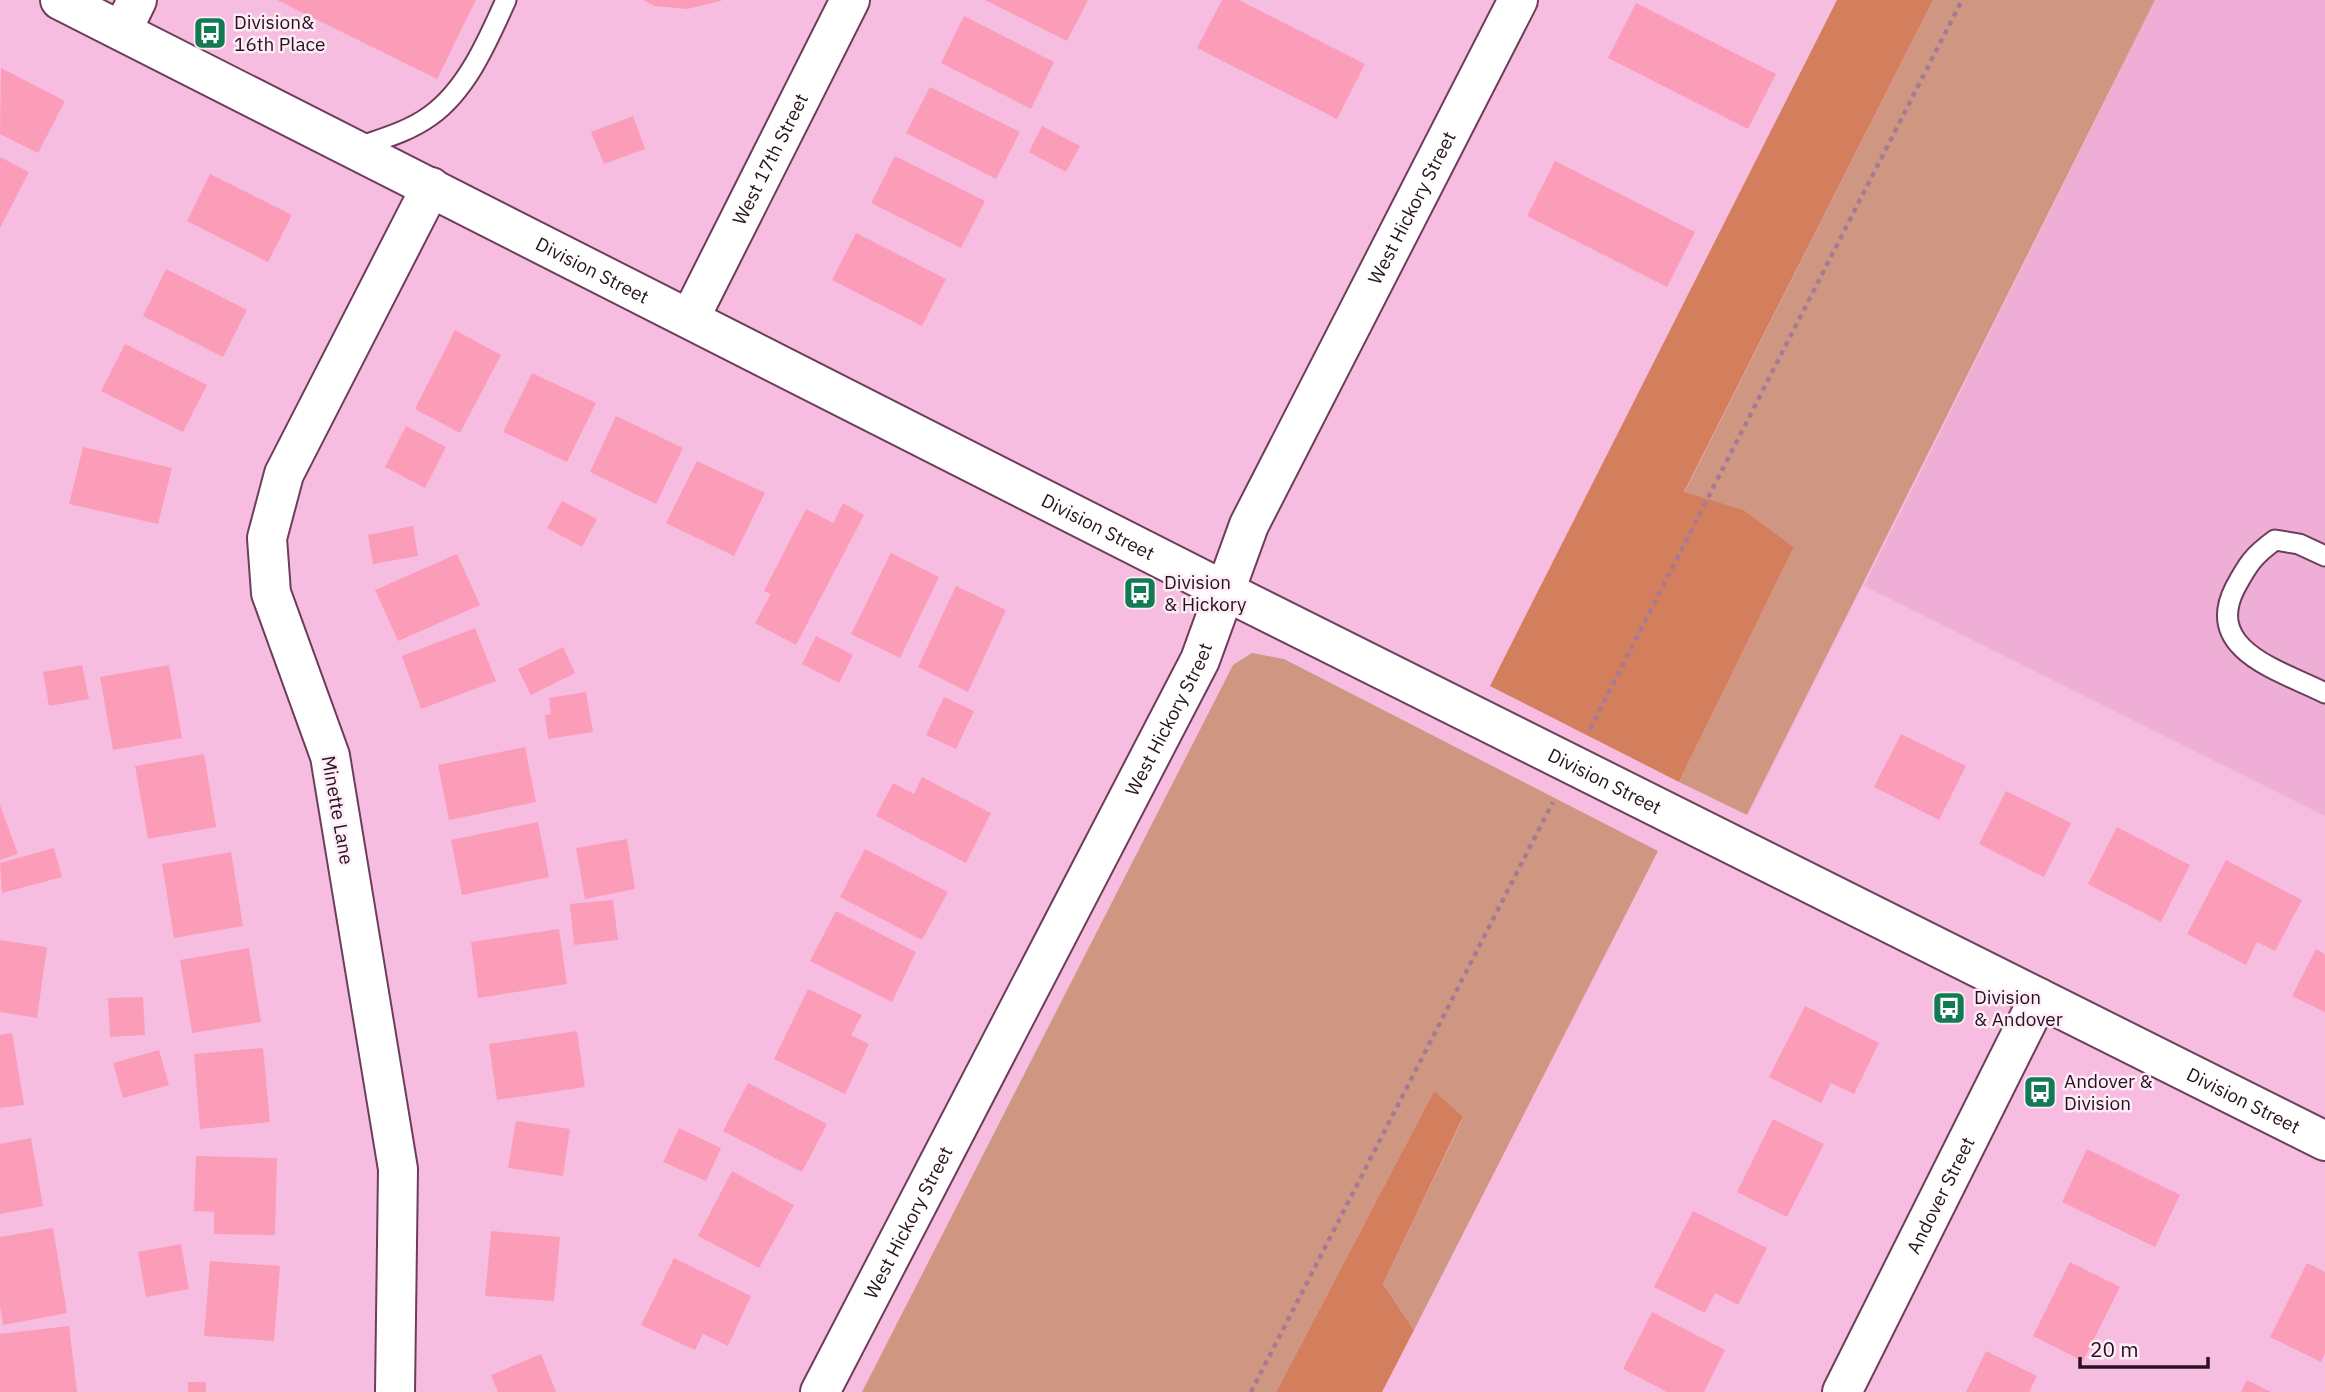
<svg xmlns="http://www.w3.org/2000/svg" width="2325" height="1392" font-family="'IBM Plex Sans',sans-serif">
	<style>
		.built { fill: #eeaed5 }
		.green { fill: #cf9782 }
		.forest { fill: #d37e5d }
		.building { fill: #fb9db8 }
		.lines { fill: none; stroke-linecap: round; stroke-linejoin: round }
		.service-casing { stroke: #6d3d5c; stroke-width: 23 }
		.minor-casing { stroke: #6d3d5c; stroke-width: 42 }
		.path { stroke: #a67a95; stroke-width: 4.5; stroke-dasharray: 5 5; stroke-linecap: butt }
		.service { stroke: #fff; stroke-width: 19 }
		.minor { stroke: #fff; stroke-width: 38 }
		.labels { text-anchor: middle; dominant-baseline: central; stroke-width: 5; stroke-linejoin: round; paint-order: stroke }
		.poi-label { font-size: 19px; fill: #271320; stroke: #feecf7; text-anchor: start }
		.street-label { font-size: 19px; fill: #271320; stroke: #feecf7 }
	</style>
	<rect width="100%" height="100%" fill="#f7bde0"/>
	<path class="built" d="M 2155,0 L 2325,0 L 2325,816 L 1864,586 Z"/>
	<path class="green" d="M 1933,0 L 2155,0 L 1747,815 L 1679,782 L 1794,547 L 1744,510 L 1684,493 Z
		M 1252,653 L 1284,659 L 1658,851 L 1414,1330 L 1383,1284 L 1463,1118 L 1434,1091 L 1276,1392 L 862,1392 L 1233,665 Z"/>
	<path class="forest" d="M 1837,0 L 1933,0 L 1684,492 L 1744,510 L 1794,547 L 1679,782 L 1490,686 Z
		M 1434,1091 L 1463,1117 L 1383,1284 L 1414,1330 L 1382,1392 L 1276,1392 Z"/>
	<path class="building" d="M 277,0 L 476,0 L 437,79 Z
		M 643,0 L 721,0 L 721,1 L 687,9 L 655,6 Z
		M 985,0 L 1088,0 L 1067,41 Z
		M 1222,0 L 1239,0 L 1365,64 L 1337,119 L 1197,48 Z
		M 1636,3 L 1776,74 L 1748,129 L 1608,58 Z
		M 964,16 L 1054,62 L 1031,109 L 941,63 Z
		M 1,68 L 65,101 L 38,153 L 0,134 Z
		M 930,87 L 1020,132 L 996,179 L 906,133 Z
		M 633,116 L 645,149 L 604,164 L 591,132 Z
		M 1042,126 L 1080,146 L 1066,172 L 1029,152 Z
		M 895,156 L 985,201 L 961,248 L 871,203 Z
		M 0,157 L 29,172 L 0,228 Z
		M 1555,161 L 1695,232 L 1667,287 L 1527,216 Z
		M 210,174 L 292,215 L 268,262 L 187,221 Z
		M 856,233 L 946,279 L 922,326 L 832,280 Z
		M 166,269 L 247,310 L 223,357 L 143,316 Z
		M 455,330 L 501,355 L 460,433 L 415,409 Z
		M 125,344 L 207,385 L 183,432 L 101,391 Z
		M 532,373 L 596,403 L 567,462 L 503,432 Z
		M 616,416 L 683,448 L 656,504 L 590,472 Z
		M 406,426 L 446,447 L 425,488 L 385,467 Z
		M 83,447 L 172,468 L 158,524 L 69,504 Z
		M 697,461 L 765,493 L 734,556 L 666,523 Z
		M 562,501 L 597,519 L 582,547 L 547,528 Z
		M 843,503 L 864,515 L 796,645 L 755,623 L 771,594 L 764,591 L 806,509 L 833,523 Z
		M 413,526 L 418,556 L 373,564 L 368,535 Z
		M 891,553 L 939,577 L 900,658 L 851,634 Z
		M 457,554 L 480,605 L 398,641 L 375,590 Z
		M 956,586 L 1006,610 L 968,692 L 918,667 Z
		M 475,628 L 496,681 L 421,709 L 402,656 Z
		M 816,636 L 853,655 L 839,683 L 802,664 Z
		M 563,647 L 575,673 L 531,695 L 518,669 Z
		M 82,665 L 89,699 L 49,706 L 43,672 Z
		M 169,665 L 182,738 L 113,750 L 100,677 Z
		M 586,692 L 593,732 L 548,739 L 545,715 L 551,714 L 549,698 Z
		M 944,697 L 974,711 L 956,749 L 926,735 Z
		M 1901,734 L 1966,766 L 1939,820 L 1874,787 Z
		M 525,747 L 536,802 L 449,820 L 438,765 Z
		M 204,754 L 216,827 L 148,839 L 135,766 Z
		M 922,777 L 991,813 L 966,863 L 876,816 L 893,783 L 914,794 Z
		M 2006,791 L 2071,823 L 2044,877 L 1979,844 Z
		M 0,805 L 18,854 L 0,860 Z
		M 538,822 L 549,877 L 462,895 L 451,840 Z
		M 2117,827 L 2190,865 L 2161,922 L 2088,884 Z
		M 627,839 L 635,889 L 585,899 L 576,848 Z
		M 54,848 L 62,877 L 2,893 L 0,863 Z
		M 865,849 L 948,892 L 922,940 L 840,897 Z
		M 231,852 L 243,926 L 174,938 L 162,864 Z
		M 2226,860 L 2302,900 L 2275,951 L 2257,942 L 2246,965 L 2187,934 Z
		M 613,900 L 618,940 L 574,945 L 570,904 Z
		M 836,911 L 916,952 L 892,1002 L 810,961 Z
		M 559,929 L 567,984 L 478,998 L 471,942 Z
		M 0,940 L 47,947 L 37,1018 L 0,1012 Z
		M 249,948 L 261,1022 L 192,1033 L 180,960 Z
		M 2316,949 L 2325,954 L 2325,1012 L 2292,996 Z
		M 808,989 L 862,1015 L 851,1035 L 869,1044 L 845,1094 L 774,1059 Z
		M 143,997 L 145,1035 L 110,1037 L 108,998 Z
		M 1805,1006 L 1879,1043 L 1854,1094 L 1831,1083 L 1821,1103 L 1769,1077 Z
		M 577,1031 L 585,1087 L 497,1100 L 489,1044 Z
		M 12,1033 L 24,1105 L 0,1108 L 0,1035 Z
		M 263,1048 L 270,1122 L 200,1129 L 194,1054 Z
		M 159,1050 L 169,1085 L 123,1098 L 113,1063 Z
		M 748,1083 L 827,1124 L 802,1172 L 723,1131 Z
		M 1773,1119 L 1824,1144 L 1787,1217 L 1737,1192 Z
		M 516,1121 L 570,1129 L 563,1176 L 508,1168 Z
		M 679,1128 L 721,1148 L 706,1181 L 663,1162 Z
		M 31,1138 L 43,1206 L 0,1214 L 0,1144 Z
		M 2087,1149 L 2180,1195 L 2155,1247 L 2062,1202 Z
		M 196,1156 L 277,1158 L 275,1235 L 214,1234 L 214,1212 L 194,1211 Z
		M 732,1171 L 794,1205 L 759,1268 L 698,1236 Z
		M 1693,1211 L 1767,1248 L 1738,1305 L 1715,1293 L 1705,1313 L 1654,1287 Z
		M 53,1228 L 67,1313 L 3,1325 L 0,1305 L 0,1237 Z
		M 491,1231 L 560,1237 L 554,1301 L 485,1296 Z
		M 181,1244 L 189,1289 L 146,1297 L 138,1252 Z
		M 674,1258 L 751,1296 L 728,1346 L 703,1334 L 695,1350 L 641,1325 Z
		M 210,1261 L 280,1266 L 274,1341 L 204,1336 Z
		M 2070,1262 L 2120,1287 L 2083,1361 L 2033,1336 Z
		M 2307,1263 L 2325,1272 L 2325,1353 L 2321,1362 L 2270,1337 Z
		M 1652,1312 L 1725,1350 L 1704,1392 L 1667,1392 L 1623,1369 Z
		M 69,1326 L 77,1392 L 0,1392 L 0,1334 Z
		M 1986,1351 L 2037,1376 L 2029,1392 L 1966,1392 Z
		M 541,1354 L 556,1392 L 498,1392 L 491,1375 Z
		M 2247,1380 L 2271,1392 L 2241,1392 Z
		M 188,1382 L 206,1382 L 206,1392 L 188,1392 Z"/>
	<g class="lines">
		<defs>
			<path id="service" d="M 356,148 C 381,139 408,132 430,116 C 467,90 488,40 506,0
				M 2325,556 L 2299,544 L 2275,540 C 2253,556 2248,564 2235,588 C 2203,651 2282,671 2325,693"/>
			<g id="minor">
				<path id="s1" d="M 60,0 L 1227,592 L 2325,1141"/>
				<path d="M 122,31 L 137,0"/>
				<path id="s2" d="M 690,318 L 850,0"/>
				<path d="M 395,1392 L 398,1169 L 330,756 L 271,593 L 267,538 L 284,474 L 431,187"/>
				<path id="s3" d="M 820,1392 L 1200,660 L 1249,525 L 1518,0"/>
				<path id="s4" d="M 1842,1392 L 2039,998"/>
			</g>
		</defs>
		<use href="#service" class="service-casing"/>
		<use href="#minor" class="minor-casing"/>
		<path class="path" d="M 1590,729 L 1962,0
			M 1251,1392 L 1553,802"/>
		<use href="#service" class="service"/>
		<use href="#minor" class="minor"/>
	</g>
	<defs>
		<symbol id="bus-square" viewBox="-11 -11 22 22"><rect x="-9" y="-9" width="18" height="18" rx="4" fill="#137b54" stroke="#feecf7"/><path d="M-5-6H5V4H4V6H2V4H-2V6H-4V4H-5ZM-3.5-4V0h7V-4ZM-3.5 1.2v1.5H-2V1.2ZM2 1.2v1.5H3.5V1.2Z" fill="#fff"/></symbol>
	</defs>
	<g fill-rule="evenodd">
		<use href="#bus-square" x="191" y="14" width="38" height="38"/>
		<use href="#bus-square" x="1121" y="574" width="38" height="38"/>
		<use href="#bus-square" x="1930" y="989" width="38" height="38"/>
		<use href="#bus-square" x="2021" y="1073" width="38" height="38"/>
	</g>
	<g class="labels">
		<g class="poi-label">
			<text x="234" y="22">Division&amp;<tspan x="234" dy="22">16th Place</tspan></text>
			<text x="1164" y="582">Division<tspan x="1164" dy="22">&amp; Hickory</tspan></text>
			<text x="1974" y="997">Division<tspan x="1974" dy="22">&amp; Andover</tspan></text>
			<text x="2064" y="1081">Andover &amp;<tspan x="2064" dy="22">Division</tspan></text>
		</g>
		<g class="street-label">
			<text stroke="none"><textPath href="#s2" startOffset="178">West 17th Street</textPath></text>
			<text stroke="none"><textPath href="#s3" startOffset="1325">West Hickory Street</textPath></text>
			<text stroke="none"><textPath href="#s1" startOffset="597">Division Street</textPath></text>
			<text stroke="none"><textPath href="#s1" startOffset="1164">Division Street</textPath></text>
			<text stroke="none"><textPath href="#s3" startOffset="758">West Hickory Street</textPath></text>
			<text stroke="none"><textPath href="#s1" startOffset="1731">Division Street</textPath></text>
			<text transform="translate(338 810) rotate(80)">Minette Lane</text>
			<text stroke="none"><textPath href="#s1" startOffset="2445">Division Street</textPath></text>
			<text stroke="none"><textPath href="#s4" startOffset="220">Andover Street</textPath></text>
			<text stroke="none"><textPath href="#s3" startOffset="191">West Hickory Street</textPath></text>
		</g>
	</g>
	<path d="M2080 1357v10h128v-10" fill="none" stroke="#271320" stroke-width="3.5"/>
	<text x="2090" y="1357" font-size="21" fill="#271320" stroke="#feecf7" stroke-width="5" paint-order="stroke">20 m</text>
</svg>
